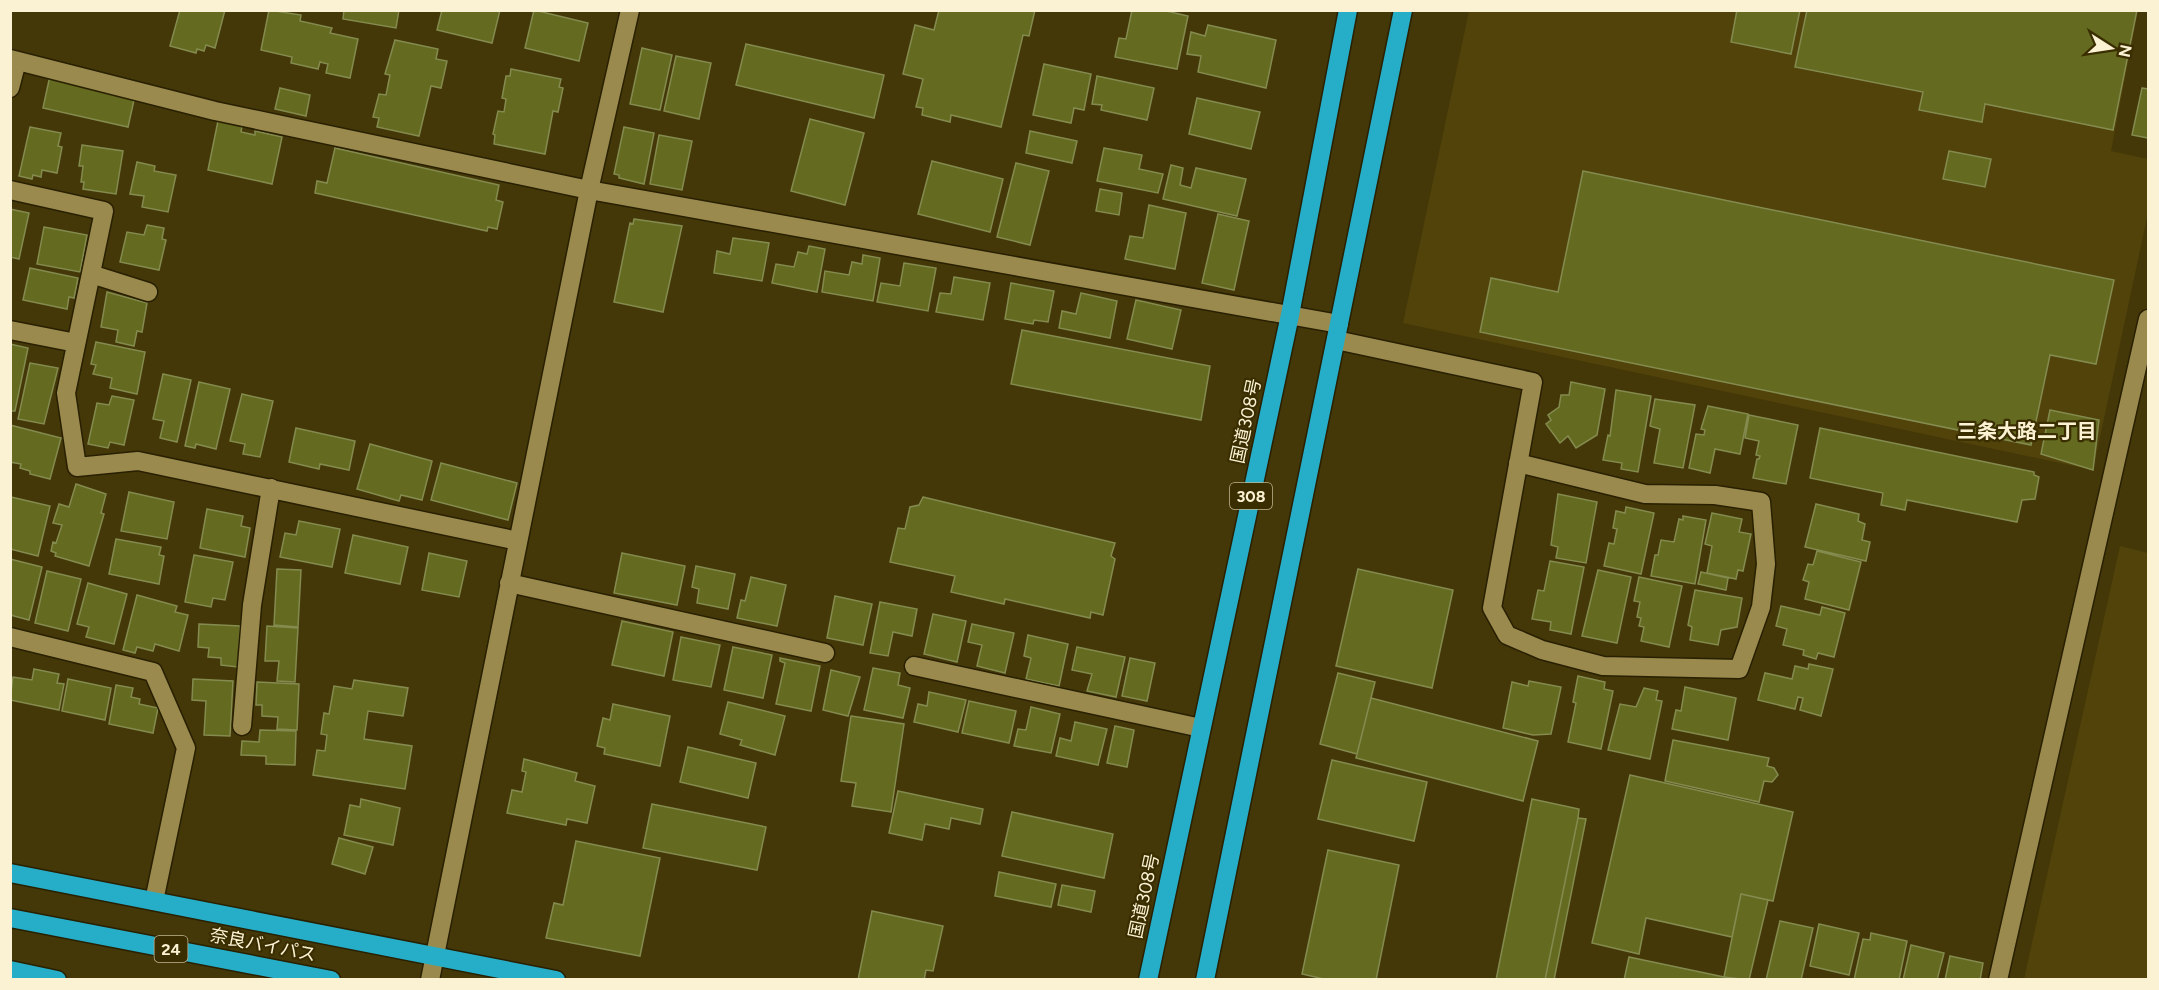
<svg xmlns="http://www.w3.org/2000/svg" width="2159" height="990" font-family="Figtree,'Noto Sans JP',sans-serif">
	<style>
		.built { fill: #51430a }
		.building { fill: #646a1f; stroke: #848b4f; stroke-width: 1.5 }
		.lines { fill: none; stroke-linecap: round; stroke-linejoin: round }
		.street-casing { stroke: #282001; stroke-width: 21 }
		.highway-casing { stroke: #282001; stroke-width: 21 }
		.street { stroke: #9b8a4e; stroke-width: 18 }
		.highway { stroke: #26aec8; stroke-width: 18 }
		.labels { text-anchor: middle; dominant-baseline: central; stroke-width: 4.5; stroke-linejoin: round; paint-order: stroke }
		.shield { fill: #3a2e00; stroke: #c0b794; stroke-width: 1.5 }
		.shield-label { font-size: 16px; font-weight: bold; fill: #faf2d3 }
		.street-label { font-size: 18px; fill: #faf2d3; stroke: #3a2e00 }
		.neighbourhood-label { font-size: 20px; font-weight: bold; fill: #faf2d3; stroke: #3a2e00 }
	</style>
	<rect width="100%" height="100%" fill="#453808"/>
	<path class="built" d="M 1469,11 L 2138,11 L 2111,151 L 2148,159 L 2148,213 L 2093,470 L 1403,323 Z
		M 2120,546 L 2148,553 L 2148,979 L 2024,979 Z"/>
	<path class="building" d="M 180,10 L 225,10 L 215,48 L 206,45 L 204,51 L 197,49 L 196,53 L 170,46 Z
		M 269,10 L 301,15 L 300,21 L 332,28 L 330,33 L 358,39 L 350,78 L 326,73 L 328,64 L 320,62 L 318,69 L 291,63 L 292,57 L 261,50 Z
		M 344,10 L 399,10 L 396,28 L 343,19 Z
		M 442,10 L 500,10 L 492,43 L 437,30 Z
		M 534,10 L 588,23 L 579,61 L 525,48 Z
		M 939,10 L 1035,10 L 1029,36 L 1023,35 L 1001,127 L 951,115 L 950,122 L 922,115 L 923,108 L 916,107 L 923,79 L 903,74 L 915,25 L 934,30 Z
		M 1132,10 L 1162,10 L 1188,16 L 1177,69 L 1115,57 L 1119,38 L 1126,39 Z
		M 1737,10 L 1800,10 L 1791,54 L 1731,42 Z
		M 1807,10 L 2137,10 L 2113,130 L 1985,104 L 1982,122 L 1919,110 L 1923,92 L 1795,67 Z
		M 1208,25 L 1276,40 L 1266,88 L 1198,72 L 1201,56 L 1187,54 L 1191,32 L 1205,36 Z
		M 395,40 L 438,49 L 436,59 L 447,61 L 441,88 L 431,86 L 419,136 L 377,127 L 379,118 L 373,117 L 379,94 L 386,95 L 390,75 L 385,74 Z
		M 746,44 L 884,75 L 874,118 L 736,85 Z
		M 642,48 L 672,55 L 660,110 L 630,104 Z
		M 676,56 L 711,63 L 699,119 L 664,111 Z
		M 1044,64 L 1091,74 L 1084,110 L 1074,108 L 1071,123 L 1033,115 Z
		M 511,69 L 561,79 L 559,87 L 563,88 L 558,112 L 553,111 L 545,154 L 494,144 L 495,135 L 493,134 L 498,111 L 504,112 L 506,99 L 502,98 L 506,76 L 510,76 Z
		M 51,71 L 136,91 L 128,127 L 43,108 Z
		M 1097,76 L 1154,88 L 1147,120 L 1101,110 L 1102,105 L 1092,104 Z
		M 280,88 L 310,95 L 306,116 L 275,109 Z
		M 2142,88 L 2148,89 L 2148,138 L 2132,135 Z
		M 1197,98 L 1260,112 L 1251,149 L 1189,134 Z
		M 810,119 L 864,133 L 845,205 L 791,191 Z
		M 218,121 L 242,126 L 241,132 L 255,135 L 255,131 L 282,137 L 272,184 L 208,170 Z
		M 30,127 L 61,133 L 58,146 L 62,147 L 57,173 L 42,170 L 41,177 L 33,175 L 32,179 L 19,176 Z
		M 624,127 L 654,133 L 644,184 L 619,178 L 619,175 L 614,174 Z
		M 1030,131 L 1077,141 L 1072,163 L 1026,153 Z
		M 659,135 L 692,141 L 682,190 L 650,184 Z
		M 82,145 L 123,151 L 116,194 L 83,189 L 84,182 L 81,182 L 83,166 L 79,166 Z
		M 335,148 L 499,185 L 496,200 L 503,202 L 497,229 L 488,227 L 487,231 L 315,193 L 317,181 L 327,183 Z
		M 1104,148 L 1142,155 L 1139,169 L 1163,174 L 1158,193 L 1097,181 Z
		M 1949,151 L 1991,159 L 1985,187 L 1943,179 Z
		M 932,161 L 1003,179 L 990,232 L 918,214 Z
		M 137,162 L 155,166 L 154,171 L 176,175 L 168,212 L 142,207 L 144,196 L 130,194 Z
		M 1016,163 L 1049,171 L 1030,245 L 997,237 Z
		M 1171,165 L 1183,168 L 1180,185 L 1191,188 L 1196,168 L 1246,179 L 1237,216 L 1163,199 Z
		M 1583,171 L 2114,280 L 2096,364 L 2050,355 L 2031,445 L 1480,332 L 1491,278 L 1558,292 Z
		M 1100,189 L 1122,193 L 1119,215 L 1096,211 Z
		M 1149,205 L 1186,213 L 1175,269 L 1125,259 L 1130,236 L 1143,238 Z
		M 10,209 L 29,213 L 19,259 L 10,257 Z
		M 1218,214 L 1249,221 L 1234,290 L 1202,283 Z
		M 634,219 L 682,226 L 663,312 L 614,302 L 630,223 L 633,224 Z
		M 147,225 L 164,228 L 162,239 L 166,240 L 159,270 L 120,262 L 127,232 L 144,235 Z
		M 44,227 L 87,235 L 80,272 L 37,264 Z
		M 733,238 L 769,243 L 762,281 L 714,273 L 717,251 L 730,254 Z
		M 809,246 L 825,249 L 817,292 L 772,283 L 776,264 L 794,267 L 798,252 L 807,254 Z
		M 863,255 L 880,258 L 873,301 L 822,292 L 825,271 L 849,275 L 852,262 L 862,264 Z
		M 904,263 L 936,268 L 928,311 L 877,302 L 881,283 L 900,286 Z
		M 30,268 L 78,278 L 74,298 L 69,297 L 67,309 L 23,300 Z
		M 954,277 L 990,283 L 983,320 L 936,312 L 940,293 L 951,294 Z
		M 1011,283 L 1054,291 L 1048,322 L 1034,320 L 1033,324 L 1005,319 Z
		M 107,292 L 147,303 L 142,332 L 137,331 L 134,346 L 116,342 L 118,330 L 101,327 Z
		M 1081,293 L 1117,301 L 1110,338 L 1059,328 L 1062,311 L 1076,314 Z
		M 1136,300 L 1181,310 L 1172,349 L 1127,339 Z
		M 1022,330 L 1210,366 L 1201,420 L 1011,384 Z
		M 96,342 L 145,352 L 137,394 L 110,388 L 112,378 L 93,374 L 96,365 L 91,364 Z
		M 10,344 L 28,348 L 15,411 L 10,411 Z
		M 30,363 L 58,368 L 44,424 L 18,419 Z
		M 163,374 L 191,380 L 177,442 L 160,438 L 164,421 L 153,419 Z
		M 199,382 L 230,389 L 216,449 L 196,444 L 195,448 L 185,446 Z
		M 1571,382 L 1605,389 L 1597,435 L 1576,448 L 1568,436 L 1560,443 L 1546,424 L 1551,420 L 1548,415 L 1559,407 L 1561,395 L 1569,395 Z
		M 1616,390 L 1651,396 L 1638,472 L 1621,469 L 1622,463 L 1603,460 L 1608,435 L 1610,436 Z
		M 242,394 L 273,401 L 260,457 L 243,454 L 245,444 L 230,441 Z
		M 112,396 L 134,400 L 124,445 L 110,442 L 108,448 L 88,444 L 97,403 L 109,405 Z
		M 1655,399 L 1695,405 L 1683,468 L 1654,463 L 1660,429 L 1650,426 Z
		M 1708,406 L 1748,414 L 1740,454 L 1715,449 L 1710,473 L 1689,468 L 1696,434 L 1704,435 L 1705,430 L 1701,429 Z
		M 2050,410 L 2099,420 L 2093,470 L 2041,454 Z
		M 1749,415 L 1798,425 L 1786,484 L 1753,478 L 1757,459 L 1759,459 L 1760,456 L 1756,455 L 1759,441 L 1745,438 Z
		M 10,425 L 61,438 L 50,479 L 30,474 L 30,471 L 20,468 L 21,464 L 10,462 Z
		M 296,428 L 355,441 L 349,470 L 320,464 L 319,469 L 289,462 Z
		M 1820,428 L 2034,472 L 2034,475 L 2039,477 L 2035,499 L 2022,500 L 2017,522 L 1907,500 L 1905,510 L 1881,505 L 1883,493 L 1810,478 Z
		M 370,444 L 432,461 L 422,500 L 401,495 L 399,501 L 357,489 Z
		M 441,463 L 517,483 L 508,520 L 431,500 Z
		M 76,484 L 106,494 L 101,513 L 104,514 L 89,566 L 55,556 L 56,553 L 51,551 L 53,542 L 56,543 L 62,525 L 53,523 L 59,504 L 69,507 Z
		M 129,492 L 174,502 L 167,539 L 121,531 Z
		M 1558,494 L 1597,502 L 1586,563 L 1556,558 L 1558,547 L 1551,545 Z
		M 11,497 L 50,506 L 38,556 L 10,549 Z
		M 923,497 L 1115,543 L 1111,556 L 1115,559 L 1103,615 L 1091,612 L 1090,618 L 1005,599 L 1004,604 L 951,592 L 955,576 L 890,562 L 898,528 L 905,529 L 910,507 L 919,505 Z
		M 1816,504 L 1859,514 L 1858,521 L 1865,524 L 1862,540 L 1870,542 L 1866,561 L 1805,547 Z
		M 1626,507 L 1654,513 L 1641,574 L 1604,566 L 1609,543 L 1614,544 L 1617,529 L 1613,528 L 1616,511 L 1625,513 Z
		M 207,509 L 243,516 L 241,526 L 250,528 L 245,557 L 200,548 Z
		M 1712,513 L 1742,519 L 1739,532 L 1751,534 L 1743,571 L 1738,570 L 1736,579 L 1707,573 L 1712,546 L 1705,544 Z
		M 1683,516 L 1706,520 L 1695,584 L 1651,576 L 1655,555 L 1658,555 L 1661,540 L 1674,542 L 1679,519 L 1683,520 Z
		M 299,521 L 340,529 L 332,567 L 280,557 L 285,533 L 296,535 Z
		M 353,535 L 408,547 L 400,584 L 345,573 Z
		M 116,539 L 161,547 L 159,555 L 164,556 L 159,584 L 109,574 Z
		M 1817,551 L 1861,562 L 1849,610 L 1805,599 L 1809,582 L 1803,580 L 1808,564 L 1813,565 Z
		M 429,553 L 467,561 L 459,597 L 422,590 Z
		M 622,553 L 685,566 L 677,605 L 614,593 Z
		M 194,555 L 233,562 L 225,600 L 213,598 L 211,607 L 185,602 Z
		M 10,559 L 42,567 L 29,620 L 10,615 Z
		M 1550,561 L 1584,567 L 1571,634 L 1550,630 L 1551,622 L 1532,619 L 1538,590 L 1544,591 Z
		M 696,566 L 735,574 L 728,609 L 697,603 L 699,589 L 692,587 Z
		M 277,569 L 301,570 L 298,627 L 274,625 Z
		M 1358,569 L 1453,590 L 1432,688 L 1336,666 Z
		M 1598,570 L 1631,577 L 1617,643 L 1582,636 Z
		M 47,571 L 81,579 L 68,631 L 35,623 Z
		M 1701,572 L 1728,578 L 1726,590 L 1698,584 Z
		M 751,577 L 786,585 L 777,626 L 737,618 L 741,600 L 745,601 Z
		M 1639,577 L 1682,586 L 1669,647 L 1641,641 L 1644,627 L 1639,626 L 1641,618 L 1637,617 L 1640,602 L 1634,601 Z
		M 88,583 L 127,594 L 114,644 L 86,637 L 89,627 L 77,624 Z
		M 1695,590 L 1742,598 L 1737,627 L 1721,630 L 1718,645 L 1690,640 L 1692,627 L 1688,625 Z
		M 137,595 L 177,606 L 175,612 L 188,615 L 179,651 L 155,644 L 153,651 L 137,647 L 135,653 L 123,650 Z
		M 835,596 L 872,604 L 863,645 L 827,638 Z
		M 880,602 L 917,609 L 912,636 L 893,632 L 888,656 L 870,653 Z
		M 1781,606 L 1820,615 L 1822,607 L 1845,613 L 1834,657 L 1818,653 L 1816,659 L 1803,655 L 1804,650 L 1783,645 L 1787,629 L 1776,626 Z
		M 933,614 L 966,621 L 957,662 L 924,654 Z
		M 622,621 L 673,632 L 664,676 L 612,665 Z
		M 199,624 L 240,626 L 238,667 L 221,665 L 221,658 L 208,657 L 209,648 L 198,647 Z
		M 972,624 L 1014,633 L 1005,673 L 977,666 L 982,645 L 968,642 Z
		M 267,626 L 298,628 L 295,682 L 277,681 L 279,661 L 265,661 Z
		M 1028,635 L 1068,644 L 1059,686 L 1026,679 L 1031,658 L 1024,656 Z
		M 681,637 L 720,645 L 711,687 L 673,680 Z
		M 733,647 L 772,655 L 763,698 L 724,690 Z
		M 1077,647 L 1125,657 L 1116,697 L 1087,691 L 1092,674 L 1072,670 Z
		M 780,658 L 820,666 L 811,711 L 776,704 L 785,663 L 780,661 Z
		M 1130,658 L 1155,663 L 1147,701 L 1122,696 Z
		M 1809,664 L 1833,669 L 1821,716 L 1800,710 L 1803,698 L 1798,697 L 1795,709 L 1758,700 L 1765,673 L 1792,679 L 1795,666 L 1808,669 Z
		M 873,668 L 900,673 L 898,685 L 910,688 L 903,718 L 864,710 Z
		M 34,669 L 59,674 L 57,683 L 64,684 L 59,710 L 10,700 L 13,677 L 32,680 Z
		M 831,670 L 860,677 L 848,716 L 823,710 Z
		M 1338,673 L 1375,682 L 1357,754 L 1320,744 Z
		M 1578,676 L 1605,682 L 1604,689 L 1613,691 L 1601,749 L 1568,742 L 1576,703 L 1573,702 Z
		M 68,679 L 111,688 L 105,720 L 62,711 Z
		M 193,679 L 233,681 L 230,736 L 204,735 L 206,701 L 192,700 Z
		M 354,680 L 408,688 L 403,716 L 368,711 L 364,739 L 412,746 L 405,789 L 313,775 L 317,750 L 325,751 L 327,735 L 321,734 L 324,713 L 329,714 L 334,686 L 352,689 Z
		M 1529,681 L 1561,687 L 1551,734 L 1533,735 L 1503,728 L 1512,682 L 1528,686 Z
		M 257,682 L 299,684 L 297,730 L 277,729 L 278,717 L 262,716 L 262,705 L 256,705 Z
		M 116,685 L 133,688 L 131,697 L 140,699 L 139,704 L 158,708 L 153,733 L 109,724 Z
		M 1685,687 L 1736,698 L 1728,740 L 1672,729 L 1676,710 L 1681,711 Z
		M 1644,688 L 1658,691 L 1656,700 L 1662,701 L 1650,759 L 1608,750 L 1620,704 L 1636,707 Z
		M 929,692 L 966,700 L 958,732 L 914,722 L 918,704 L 927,706 Z
		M 1371,698 L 1538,741 L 1523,801 L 1356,758 Z
		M 969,701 L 1016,711 L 1009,743 L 962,733 Z
		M 728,702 L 785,716 L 775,755 L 740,745 L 742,740 L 720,734 Z
		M 613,704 L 670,716 L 660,766 L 604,754 L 605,748 L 597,746 L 603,718 L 610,720 Z
		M 1031,707 L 1060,714 L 1051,753 L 1014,746 L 1018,729 L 1026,730 Z
		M 851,716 L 904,724 L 891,812 L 852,806 L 856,783 L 841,781 Z
		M 1075,722 L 1107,729 L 1098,765 L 1056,756 L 1060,738 L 1071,741 Z
		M 1115,726 L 1134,730 L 1127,767 L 1107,763 Z
		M 260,730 L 296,731 L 295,765 L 266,764 L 266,756 L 241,755 L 242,741 L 259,742 Z
		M 1673,740 L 1769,758 L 1767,766 L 1774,768 L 1778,775 L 1772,782 L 1764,781 L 1759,802 L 1665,781 Z
		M 688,747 L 756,763 L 748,798 L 680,782 Z
		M 524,759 L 577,773 L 575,781 L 595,786 L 587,823 L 567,819 L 566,825 L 507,813 L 512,790 L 522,792 L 526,772 L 522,771 Z
		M 1332,760 L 1427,782 L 1414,841 L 1318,819 Z
		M 1630,775 L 1793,812 L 1773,901 L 1741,894 L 1732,937 L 1646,918 L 1639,954 L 1592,943 Z
		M 898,791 L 983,809 L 980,824 L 951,818 L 949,829 L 925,824 L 922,840 L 889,833 Z
		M 361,799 L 400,808 L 393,845 L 344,835 L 350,805 L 360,807 Z
		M 1532,799 L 1579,809 L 1578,818 L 1545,980 L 1496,980 Z
		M 652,804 L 766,827 L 757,870 L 643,848 Z
		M 1012,812 L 1113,834 L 1104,878 L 1002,856 Z
		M 1578,818 L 1586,819 L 1554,980 L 1545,980 Z
		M 339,838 L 373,847 L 365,874 L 332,864 Z
		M 576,841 L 660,858 L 640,956 L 546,938 L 554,903 L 563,905 Z
		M 1328,850 L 1399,865 L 1376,980 L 1328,980 L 1302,974 Z
		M 999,872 L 1056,884 L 1051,907 L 995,896 Z
		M 1062,885 L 1095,891 L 1091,912 L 1058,905 Z
		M 1741,894 L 1768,900 L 1749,980 L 1724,977 Z
		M 872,911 L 943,926 L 933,971 L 926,970 L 924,980 L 858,980 Z
		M 1780,921 L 1813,928 L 1801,980 L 1766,980 Z
		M 1819,924 L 1859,933 L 1849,975 L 1810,966 Z
		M 1871,933 L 1907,941 L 1899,980 L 1854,980 L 1863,939 L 1870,940 Z
		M 1911,945 L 1944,953 L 1937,980 L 1903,980 Z
		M 1950,956 L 1983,963 L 1980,980 L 1945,980 Z
		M 1629,957 L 1724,977 L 1735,980 L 1624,980 Z"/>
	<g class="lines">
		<defs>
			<path id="street" d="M 10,59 L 215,111 L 589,190 L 1339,324
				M 10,88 L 17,61
				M 10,190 L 104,211 L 66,393 L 77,467 L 138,461 L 518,541
				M 91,274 L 148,292
				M 10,330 L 76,343
				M 1336,340 L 1533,382 L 1492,608 L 1507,635 L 1542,650 L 1603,666 L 1739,669 L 1761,607 L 1766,564 L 1761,502 L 1715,495 L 1645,494 L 1518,463
				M 509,583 L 825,653
				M 10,637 L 153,672 L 186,748 L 154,901
				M 914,666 L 1201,728
				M 242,726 L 252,605 L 271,488
				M 430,980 L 589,190 L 630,10
				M 1998,980 L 2148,319"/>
			<path id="highway" d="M 10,873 L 556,980
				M 10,918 L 331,980
				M 10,970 L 57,980
				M 1148,980 L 1290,315 L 1348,10
				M 1205,980 L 1403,10"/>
		</defs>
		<use href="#street" class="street-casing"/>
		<use href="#highway" class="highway-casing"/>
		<use href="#street" class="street"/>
		<use href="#highway" class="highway"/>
	</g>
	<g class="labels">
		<g class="shield">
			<rect x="1230" y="483" width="42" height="26" rx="4.5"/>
			<rect x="154.5" y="936" width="33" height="26" rx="4.5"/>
		</g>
		<g class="shield-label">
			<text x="1251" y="496">308</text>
			<text x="171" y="949">24</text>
		</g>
		<g class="street-label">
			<text transform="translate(1246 421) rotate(-78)">国道308号</text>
			<text transform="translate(1144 896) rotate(-78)">国道308号</text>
			<text transform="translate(263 945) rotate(11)">奈良バイパス</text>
		</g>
		<g class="neighbourhood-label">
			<text x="2027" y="431">三条大路二丁目</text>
		</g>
	</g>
	<rect width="2159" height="990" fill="none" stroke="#faf2d3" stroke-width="24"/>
	<g transform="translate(2111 48) rotate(102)" stroke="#3a2e00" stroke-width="4.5" paint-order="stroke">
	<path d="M0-4.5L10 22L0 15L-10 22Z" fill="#faf2d3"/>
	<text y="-9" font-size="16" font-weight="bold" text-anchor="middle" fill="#faf2d3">N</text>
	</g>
</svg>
